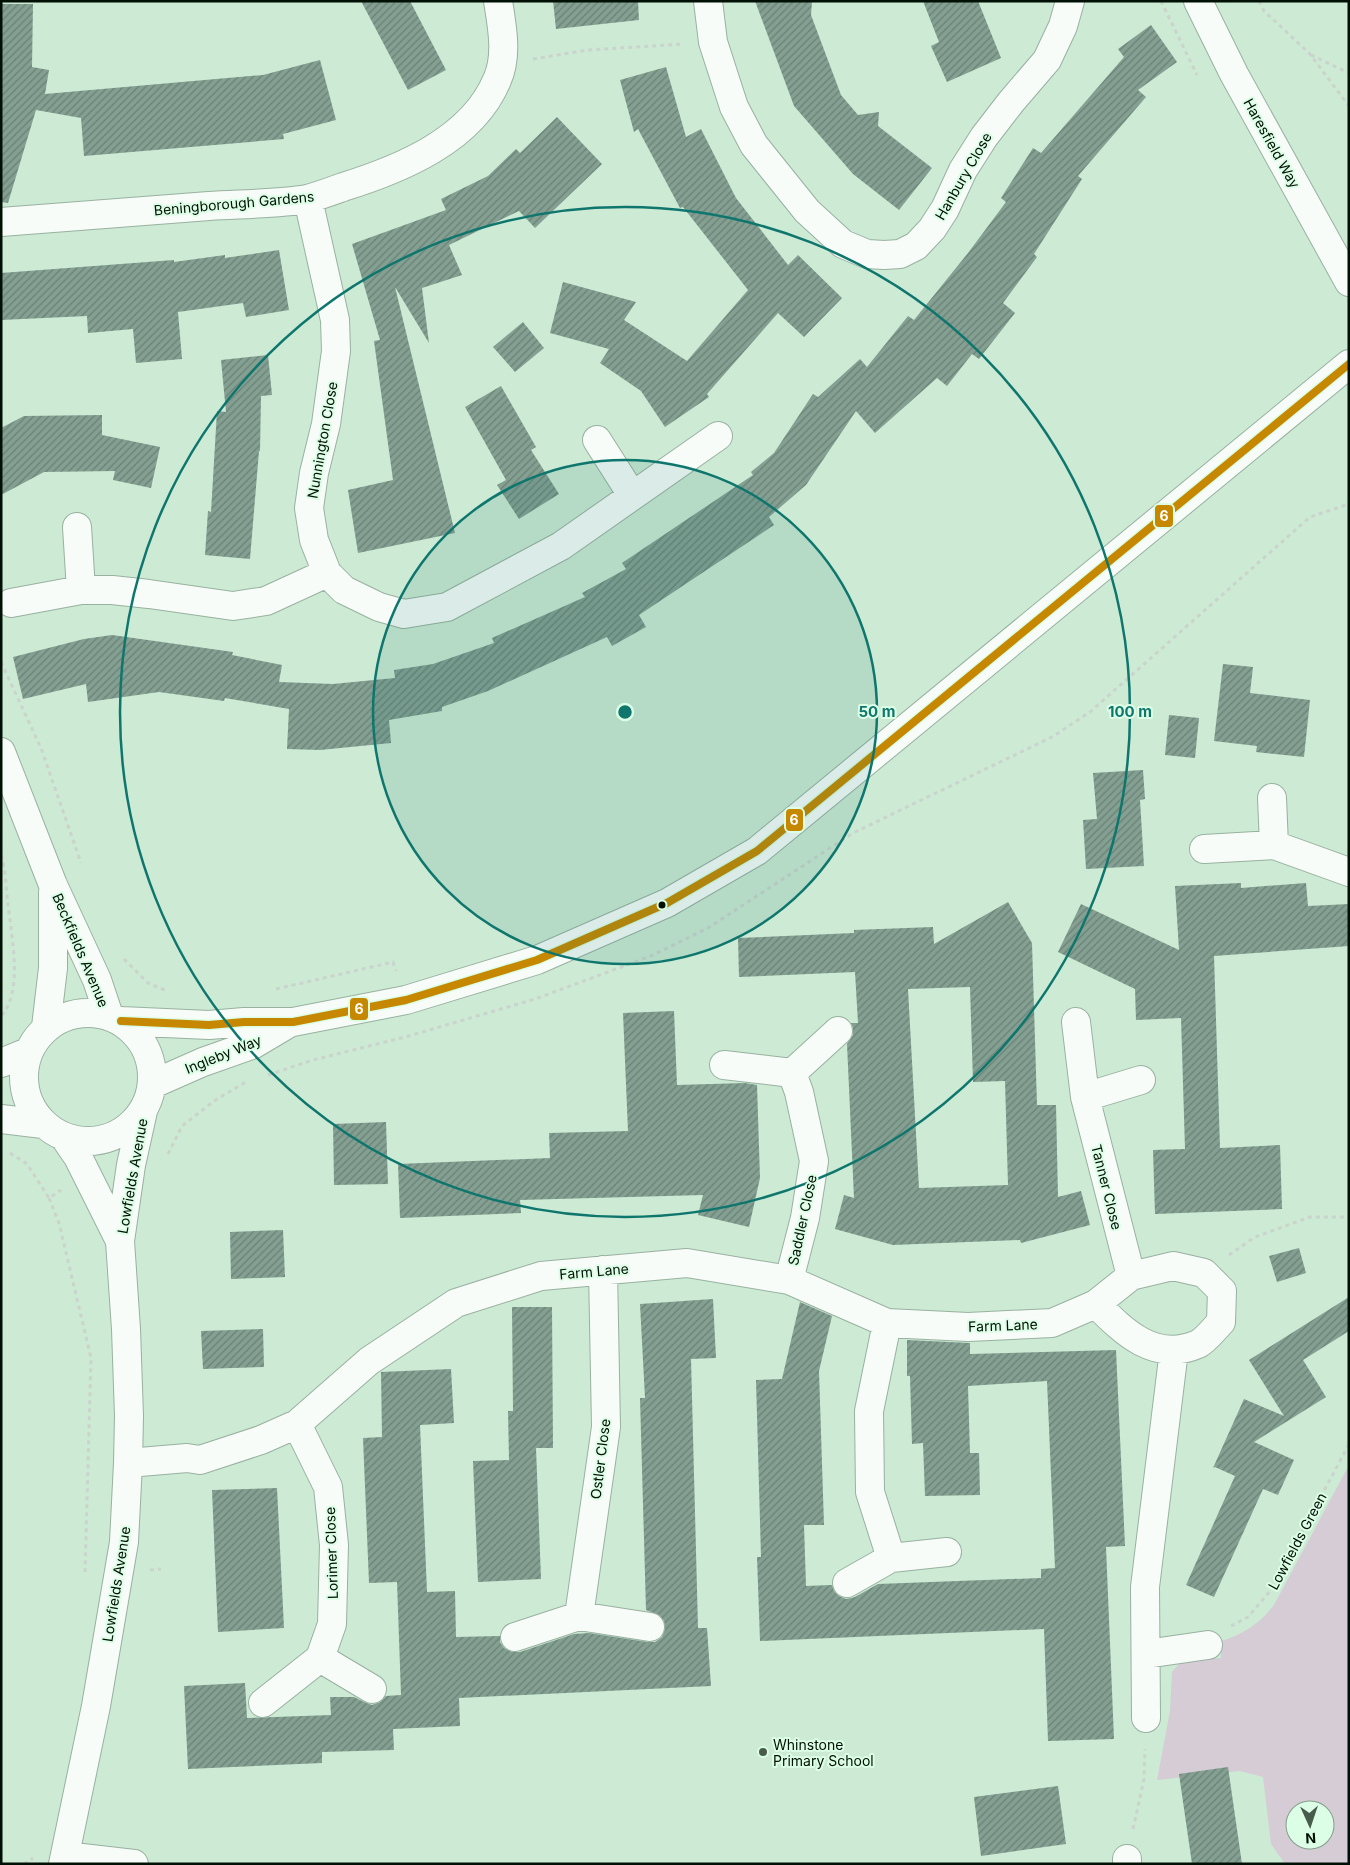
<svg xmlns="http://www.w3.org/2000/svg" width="1350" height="1865" font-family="Inter,sans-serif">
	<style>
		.grass { fill: #d6ccd5; fill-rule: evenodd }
		.building { fill: url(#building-hatch); fill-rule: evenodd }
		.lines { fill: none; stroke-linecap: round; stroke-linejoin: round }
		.minor-casing { stroke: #99b1a0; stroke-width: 30 }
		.path { stroke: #cad4cd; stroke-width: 3; stroke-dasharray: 4 4; stroke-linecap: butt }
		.minor { stroke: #f7fcf9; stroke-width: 28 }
		.bus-1-casing { stroke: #ddfee6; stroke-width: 11 }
		.bus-1 { stroke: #c68801; stroke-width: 8 }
		.ring { fill: none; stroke: #0f766e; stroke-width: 2.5 }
		.bus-dot { fill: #001004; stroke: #ddfee6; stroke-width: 2 }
		.poi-dot { fill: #475c4d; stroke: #ddfee6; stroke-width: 2 }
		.labels { text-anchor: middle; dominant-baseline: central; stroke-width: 4; stroke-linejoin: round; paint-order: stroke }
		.street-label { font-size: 14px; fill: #001004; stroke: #ddfee6 }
		.poi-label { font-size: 14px; fill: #001004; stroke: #ddfee6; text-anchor: start }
		.centre { fill: #0f766e; stroke: #ddfee6; stroke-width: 2.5 }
		.ring-label { font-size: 15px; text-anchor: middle; font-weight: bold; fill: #0f766e; stroke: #ddfee6; stroke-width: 4; stroke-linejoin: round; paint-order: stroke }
		.line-badge { stroke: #ddfee6; stroke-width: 2 }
		.badge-label { font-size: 14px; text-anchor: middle; font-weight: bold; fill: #fff }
	</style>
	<defs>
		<pattern id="building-hatch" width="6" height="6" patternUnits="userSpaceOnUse" patternTransform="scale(1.25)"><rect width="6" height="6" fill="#84a092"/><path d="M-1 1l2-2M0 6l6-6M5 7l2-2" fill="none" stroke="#6a8175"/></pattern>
	</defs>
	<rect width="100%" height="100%" fill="#ccead4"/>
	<path class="grass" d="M 1349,1465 L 1349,1864 L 1285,1864 L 1271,1844 L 1263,1777 L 1240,1771 L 1157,1780 L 1170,1711 L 1172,1672 L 1179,1664 L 1188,1660 L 1221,1658 L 1221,1641 C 1244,1634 1259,1624 1274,1605 ZM 1295,1810 L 1325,1810 L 1325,1840 L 1295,1840 Z"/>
	<path class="building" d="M 361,1 L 410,1 L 446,70 L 408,90 Z
		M 553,1 L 638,1 L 639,20 L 556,29 Z
		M 755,1 L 812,1 L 811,15 L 841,95 L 858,115 L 879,112 L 878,126 L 932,168 L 899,210 L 853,174 L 794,106 Z
		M 923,1 L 978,1 L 1001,58 L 947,82 L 931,46 L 939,42 Z
		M 1,4 L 33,4 L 32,67 L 49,70 L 45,94 L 263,75 L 320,60 L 336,120 L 283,134 L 284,139 L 84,156 L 81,118 L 36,110 L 8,203 L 1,202 Z
		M 1151,25 L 1177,62 L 1138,90 L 1146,97 L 1078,176 L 1082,179 L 1034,254 L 1037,257 L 1003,303 L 1015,313 L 979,359 L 972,354 L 947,386 L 937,378 L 875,433 L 856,411 L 806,485 L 769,517 L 774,525 L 639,615 L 646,627 L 612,646 L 607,637 L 488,691 L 442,707 L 442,711 L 389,720 L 391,743 L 320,750 L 287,749 L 289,709 L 225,698 L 224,701 L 159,692 L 88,702 L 86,684 L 23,699 L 13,657 L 84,639 L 112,635 L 233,652 L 232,655 L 282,665 L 279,682 L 333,684 L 395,678 L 394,670 L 433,664 L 494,643 L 492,638 L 585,597 L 582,593 L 626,569 L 622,563 L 753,475 L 751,472 L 774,453 L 813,394 L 818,397 L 860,359 L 867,367 L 908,316 L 914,320 L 968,253 L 1006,202 L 1001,198 L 1033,148 L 1041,153 L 1124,57 L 1118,49 Z
		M 666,67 L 686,137 L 701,129 L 736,198 L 788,265 L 798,255 L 842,298 L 804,337 L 778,313 L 707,394 L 709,397 L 665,427 L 641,391 L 600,363 L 609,349 L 550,333 L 563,282 L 636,302 L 624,320 L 687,361 L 748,290 L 683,207 L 680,208 L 638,129 L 634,132 L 620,80 Z
		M 557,117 L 602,164 L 535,228 L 519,211 L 449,245 L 462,275 L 422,288 L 429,343 L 395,287 L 455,533 L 358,553 L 348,490 L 393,480 L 374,341 L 380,340 L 352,244 L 446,210 L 441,199 L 488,176 L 516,149 L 520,153 Z
		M 279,250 L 289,310 L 246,317 L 243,303 L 178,312 L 182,359 L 136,363 L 133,329 L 88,333 L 87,316 L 1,320 L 1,273 L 174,260 L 174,262 L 225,255 L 225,258 Z
		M 523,322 L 544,348 L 515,372 L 493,347 Z
		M 268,355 L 272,395 L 261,396 L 260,451 L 259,451 L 250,559 L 205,555 L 208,511 L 211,512 L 217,411 L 226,412 L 221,360 Z
		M 501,386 L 536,447 L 531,450 L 559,494 L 519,519 L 497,485 L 506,480 L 465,407 Z
		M 102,415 L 102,435 L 160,447 L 151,488 L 113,480 L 115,471 L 44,472 L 1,495 L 1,428 L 24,416 Z
		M 1223,664 L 1253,667 L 1250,693 L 1310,700 L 1304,757 L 1256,752 L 1257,746 L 1214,741 Z
		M 1169,715 L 1199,718 L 1195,758 L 1165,755 Z
		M 1143,770 L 1145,799 L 1140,800 L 1144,866 L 1086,869 L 1083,820 L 1097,819 L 1093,773 Z
		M 1241,883 L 1241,888 L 1306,883 L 1308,906 L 1349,904 L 1349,946 L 1214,956 L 1220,1148 L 1280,1145 L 1282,1209 L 1155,1214 L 1153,1150 L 1185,1149 L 1181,1018 L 1136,1020 L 1135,989 L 1058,952 L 1081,904 L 1179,950 L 1175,886 Z
		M 1008,902 L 1032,943 L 1037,1105 L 1056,1105 L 1058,1197 L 1081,1191 L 1090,1225 L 1021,1243 L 1020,1240 L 893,1245 L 835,1229 L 844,1195 L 854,1198 L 847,1044 L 853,1035 L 853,1028 L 851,1023 L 858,1023 L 855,972 L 739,977 L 738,938 L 854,933 L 854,930 L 933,927 L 934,944 ZM 970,987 L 973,1082 L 1005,1081 L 1008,1185 L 919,1188 L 908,989 Z
		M 674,1011 L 677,1085 L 745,1083 L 757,1085 L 760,1178 L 749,1227 L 698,1215 L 703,1195 L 520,1200 L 521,1213 L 400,1218 L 398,1164 L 550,1158 L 549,1133 L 628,1131 L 623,1013 Z
		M 386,1122 L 388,1184 L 334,1185 L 333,1124 Z
		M 283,1230 L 285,1277 L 231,1279 L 230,1232 Z
		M 1299,1248 L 1306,1273 L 1277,1282 L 1269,1256 Z
		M 1349,1297 L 1349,1331 L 1303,1360 L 1326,1397 L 1254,1442 L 1294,1460 L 1278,1495 L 1263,1489 L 1214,1597 L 1186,1585 L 1235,1476 L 1215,1467 L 1213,1468 L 1244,1399 L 1284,1416 L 1249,1360 Z
		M 713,1299 L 716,1358 L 691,1359 L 698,1628 L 707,1628 L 711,1686 L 459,1698 L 460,1726 L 393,1729 L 394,1750 L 322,1752 L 322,1763 L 188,1769 L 184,1686 L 245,1683 L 247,1718 L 331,1715 L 330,1697 L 354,1697 L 364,1702 L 372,1705 L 380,1702 L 386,1696 L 401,1695 L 397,1582 L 369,1583 L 363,1438 L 382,1437 L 381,1372 L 451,1369 L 454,1423 L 420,1425 L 427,1592 L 455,1591 L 456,1637 L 500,1636 L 500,1642 L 504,1648 L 512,1652 L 520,1652 L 574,1634 L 589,1633 L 648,1642 L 655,1642 L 662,1637 L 665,1629 L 664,1621 L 659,1615 L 646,1610 L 640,1398 L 645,1398 L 640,1304 Z
		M 800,1302 L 832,1316 L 819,1371 L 824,1525 L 804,1525 L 806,1586 L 832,1585 L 834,1591 L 839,1596 L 846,1599 L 855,1597 L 878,1584 L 1041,1578 L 1041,1569 L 1055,1568 L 1047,1381 L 968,1386 L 970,1453 L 979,1453 L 980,1495 L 925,1496 L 923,1443 L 912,1444 L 910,1376 L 907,1376 L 907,1340 L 970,1343 L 970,1354 L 1116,1350 L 1125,1546 L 1106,1547 L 1114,1739 L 1048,1741 L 1044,1629 L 760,1641 L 757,1557 L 761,1557 L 756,1380 L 782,1379 Z
		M 512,1307 L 552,1307 L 553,1448 L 536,1448 L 541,1579 L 478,1582 L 473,1461 L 509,1460 L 508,1411 L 513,1411 Z
		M 263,1329 L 264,1367 L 203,1369 L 201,1331 Z
		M 277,1488 L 284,1628 L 218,1632 L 212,1490 Z
		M 1228,1767 L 1242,1864 L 1192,1864 L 1179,1774 Z
		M 1058,1786 L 1066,1844 L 981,1856 L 974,1797 Z"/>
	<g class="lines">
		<defs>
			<path id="minor" d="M 708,1 L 713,42 L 734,107 L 754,145 L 807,211 L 843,244 L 867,254 L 884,255 L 900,254 L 916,246 L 932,229 L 945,209 L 963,170 L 984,137 L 1011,102 L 1047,60 L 1063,26 L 1070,1
				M 1198,1 L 1234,74 L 1349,282
				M 308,199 L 335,320 L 336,351 L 326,424 L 314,473 L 309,508 L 314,540 L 327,573 L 344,590 L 379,607 L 404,614 L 447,607 L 561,546 L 718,436
				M 1,222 C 71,217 140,211 209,206 C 240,204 278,204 307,199 C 319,196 332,191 343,187 C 401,169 472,140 497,80 C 508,56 502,26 498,1
				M 597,440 L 632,495
				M 77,527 L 81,590
				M 11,603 L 81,590 L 112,590 L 149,594 L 233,606 L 266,601 L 327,573
				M 1,752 L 53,885 L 97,980 L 109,1016
				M 1272,798 L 1274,845
				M 1204,849 L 1274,845 L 1349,872
				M24 1077a64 64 0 1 1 128 0a64 64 0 1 1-128 0Z
				M 121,1021 L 209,1025 L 244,1022 L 293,1022 L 406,1000 L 537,960 L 667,903 L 757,851 L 1349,364
				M 1076,1022 L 1085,1097 L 1131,1276
				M 46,1027 L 53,968 L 53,892
				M 1,1063 L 28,1052
				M 724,1065 L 792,1073
				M 153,1084 L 203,1062 L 254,1044 L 291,1022
				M 1085,1097 L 1141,1080
				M 1,1119 L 43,1124
				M 65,1138 L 78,1157 L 120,1241
				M 1173,1266 L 1204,1273 L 1222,1291 L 1221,1322 C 1214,1329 1206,1340 1198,1344 C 1155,1363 1124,1332 1096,1304 L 1131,1276 Z
				M 603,1270 L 606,1427 L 579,1616 L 650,1627
				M 789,1280 L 805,1218 L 814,1161 L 799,1092 L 792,1073 L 838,1031
				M 887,1323 L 869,1411 L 870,1492 L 891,1558 L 947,1552
				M 297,1424 L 328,1487 L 334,1545 L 332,1624 L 320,1658 L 372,1689
				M 128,1463 L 187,1458 L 200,1460 L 261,1440 L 297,1424 L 369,1361 L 456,1303 L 541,1276 L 687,1263 L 789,1280 L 887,1323 L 968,1327 L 1052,1323 L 1096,1304
				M 847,1583 L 891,1558
				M 515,1637 L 579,1616
				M 1146,1654 L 1208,1645
				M 263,1703 L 320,1658
				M 1146,1718 L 1145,1587 L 1174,1350
				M 65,1856 L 134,1864
				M 1127,1859 L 1127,1864
				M 63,1864 L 96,1706 L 124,1542 L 128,1463 L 129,1416 L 126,1329 L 120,1241 L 131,1165 L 143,1111"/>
		</defs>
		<use href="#minor" class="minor-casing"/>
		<path class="path" d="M 1161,1 L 1197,75
			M 1259,1 L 1264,11 L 1309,53 L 1349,106
			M 1311,55 L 1349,73
			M 533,59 L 588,50 L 683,44
			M 1,662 L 41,748 L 81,863
			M 1,855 C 6,870 6,889 8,904 C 11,935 24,992 1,1016
			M 124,959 L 148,983 L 167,991
			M 276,989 L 393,962 L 396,971
			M 268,1075 L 313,1060 L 409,1036 L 535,999 L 651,956 L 708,928 L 853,833 L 1052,737 L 1090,712 L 1310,517 L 1349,504
			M 10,1153 L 27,1164 L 49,1198 L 61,1190
			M 168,1154 L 182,1126 L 214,1101 L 246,1082
			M 49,1198 L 59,1223 L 91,1358 L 85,1572
			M 1229,1255 L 1255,1237 L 1310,1217 L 1349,1217
			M 150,1570 L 161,1569
			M 1231,1626 L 1248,1617 L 1271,1590 L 1349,1444
			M 1133,1829 L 1144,1779 L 1145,1749
			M 24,1864 L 33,1858"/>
		<use href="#minor" class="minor"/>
		<defs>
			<path id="bus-1" d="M 121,1021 L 209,1025 L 244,1022 L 293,1022 L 406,1000 L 537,960 L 667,903 L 757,851 L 1349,364"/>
		</defs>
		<use href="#bus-1" class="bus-1-casing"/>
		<use href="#bus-1" class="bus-1"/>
	</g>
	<circle cx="625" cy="712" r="252" fill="#0f766e" fill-opacity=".12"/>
	<g class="ring">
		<circle cx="625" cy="712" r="252"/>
		<circle cx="625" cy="712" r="505"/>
	</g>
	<circle class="bus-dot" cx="662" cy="905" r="4.5"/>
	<circle class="poi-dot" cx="763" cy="1752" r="5"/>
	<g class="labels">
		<g class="street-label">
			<text transform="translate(1272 143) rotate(61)">Haresfield Way</text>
			<text transform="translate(963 176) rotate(-60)">Hanbury Close</text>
			<text transform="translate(234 203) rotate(-5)">Beningborough Gardens</text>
			<text transform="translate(322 440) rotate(-80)">Nunnington Close</text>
			<text transform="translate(81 950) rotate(67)">Beckfields Avenue</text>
			<text transform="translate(223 1054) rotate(-22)">Ingleby Way</text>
			<text transform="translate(132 1176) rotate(-80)">Lowfields Avenue</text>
			<text transform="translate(1107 1187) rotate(76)">Tanner Close</text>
			<text transform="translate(802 1220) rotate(-78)">Saddler Close</text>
			<text transform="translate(594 1271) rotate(-5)">Farm Lane</text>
			<text transform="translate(1003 1325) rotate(-2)">Farm Lane</text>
			<text transform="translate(600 1459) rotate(-83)">Ostler Close</text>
			<text transform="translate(1297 1541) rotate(-62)">Lowfields Green</text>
			<text transform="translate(331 1553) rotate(-92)">Lorimer Close</text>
			<text transform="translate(116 1584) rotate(-81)">Lowfields Avenue</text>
		</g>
		<g class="poi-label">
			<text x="773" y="1744">Whinstone<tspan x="773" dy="16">Primary School</tspan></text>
		</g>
	</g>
	<circle cx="625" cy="712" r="8" class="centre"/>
	<g class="ring-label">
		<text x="877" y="717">50 m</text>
		<text x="1130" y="717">100 m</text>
	</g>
	<g class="line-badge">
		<rect x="1154" y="504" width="20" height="24" rx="5" fill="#c68801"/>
		<rect x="785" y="808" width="19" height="24" rx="5" fill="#c68801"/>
		<rect x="349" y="997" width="20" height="24" rx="5" fill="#c68801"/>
	</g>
	<g class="badge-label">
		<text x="1164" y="521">6</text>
		<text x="794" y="825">6</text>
		<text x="359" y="1014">6</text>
	</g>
	<rect width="1350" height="1865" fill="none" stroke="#001004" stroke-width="5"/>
	<g transform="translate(1310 1825) rotate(177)"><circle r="24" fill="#ddfee6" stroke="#859f8c"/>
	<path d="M0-4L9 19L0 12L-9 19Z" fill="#475c4d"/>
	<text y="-8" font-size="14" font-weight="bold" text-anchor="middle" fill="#001004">N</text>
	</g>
</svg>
